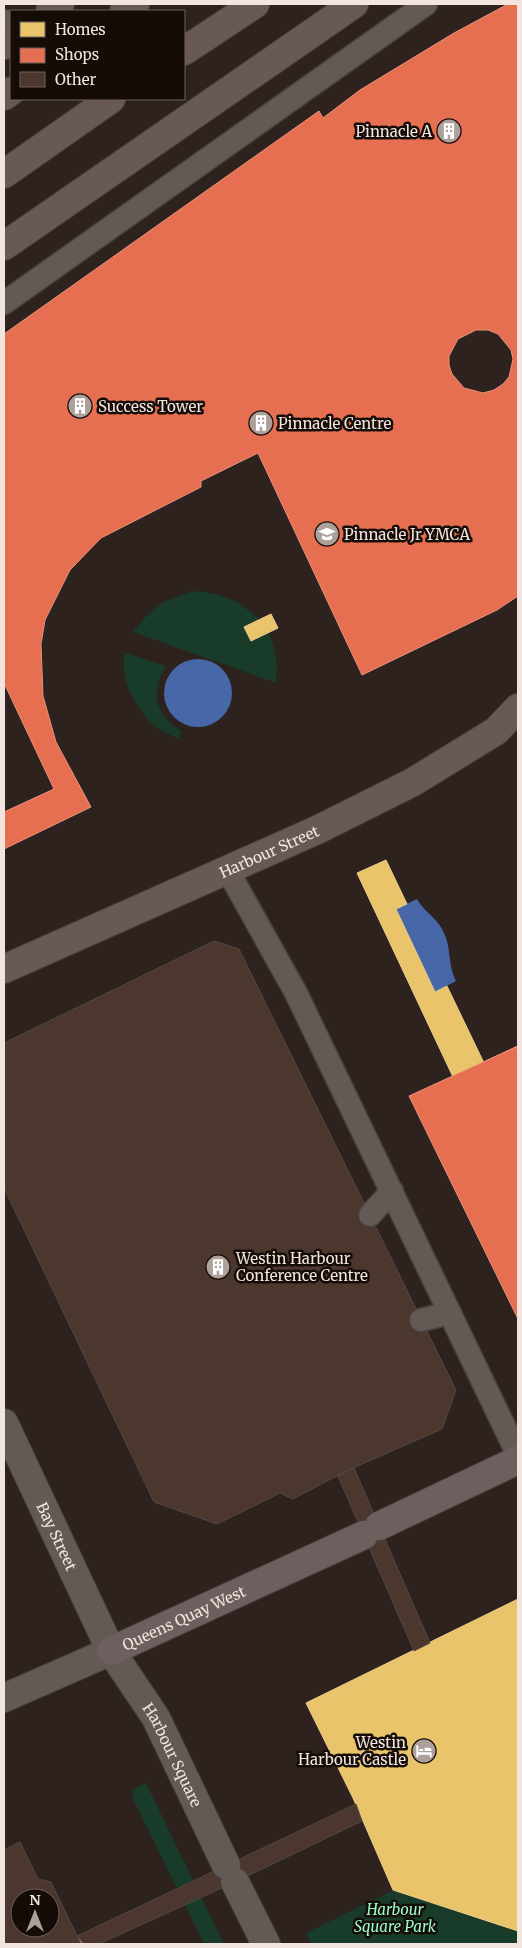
<svg xmlns="http://www.w3.org/2000/svg" width="522" height="1948" font-family="Merriweather,serif">
	<style>
		.green { fill: #193b29 }
		.water { fill: #4767a8 }
		.homes { fill: #e9c46a; stroke: #ecce8d }
		.shops { fill: #e76f51; stroke: #ea927b; fill-rule: evenodd }
		.building { fill: #4c372f; stroke: #524845; fill-rule: evenodd }
		.lines { fill: none; stroke-linecap: round; stroke-linejoin: round }
		.lane-casing { stroke: #493f3c; stroke-width: 25 }
		.street-casing { stroke: #493f3c; stroke-width: 30 }
		.secondary-casing { stroke: #493f3c; stroke-width: 30 }
		.primary-casing { stroke: #493f3c; stroke-width: 30 }
		.highway-casing { stroke: #493f3c; stroke-width: 30 }
		.lane { stroke: #635a56; stroke-width: 22 }
		.street { stroke: #635a56; stroke-width: 28 }
		.secondary { stroke: #635a56; stroke-width: 28 }
		.primary { stroke: #6d5f5d; stroke-width: 28 }
		.highway { stroke: #685957; stroke-width: 28 }
		.labels { text-anchor: middle; dominant-baseline: central; stroke-width: 5; stroke-linejoin: round; paint-order: stroke }
		.poi-label { font-size: 15px; fill: #f2e4de; stroke: #150c08; text-anchor: start }
		.street-label { font-size: 15px; fill: #f2e4de; stroke: #150c08 }
		.park-label { font-size: 15px; font-style: italic; fill: #98fcc7; stroke: #150c08 }
	</style>
	<rect width="100%" height="100%" fill="#2d221d"/>
	<path class="green" d="M 193,591 C 224,594 237,599 260,620 L 245,627 L 251,641 L 268,632 C 276,650 278,664 276,683 L 133,632 C 152,607 163,600 193,591 Z
		M 125,653 L 166,666 C 150,692 155,715 181,731 L 179,739 C 172,735 162,732 155,726 C 136,709 119,680 125,653 Z
		M 146,1783 L 224,1944 L 204,1944 L 134,1801 L 132,1790 Z
		M 393,1890 L 518,1931 L 518,1944 L 311,1944 L 306,1933 Z"/>
	<path class="water" d="M164 693a34 34 0 1 1 68 0a34 34 0 1 1-68 0Z
		M 417,899 C 424,912 435,916 442,929 C 452,946 447,963 456,981 L 435,992 L 396,909 Z"/>
	<path class="homes" d="M 518,13 L 518,318 L 513,321 L 509,311 L 495,319 L 421,171 L 406,177 L 358,92 Z
		M 102,294 L 183,459 L 106,492 L 61,525 L 25,558 L 4,516 L 4,352 L 24,341 L 28,344 L 60,327 L 59,321 Z
		M 461,432 L 469,442 L 480,437 L 514,516 L 518,515 L 518,586 L 491,604 L 485,595 L 425,620 L 429,634 L 396,643 L 371,646 L 353,641 L 351,605 L 348,592 L 310,518 L 323,511 L 316,499 Z
		M 271,614 L 278,628 L 251,641 L 244,627 Z
		M 386,860 L 407,904 L 396,909 L 435,992 L 447,986 L 484,1063 L 453,1077 L 357,873 Z
		M 518,1046 L 518,1197 L 517,1194 L 504,1191 L 496,1172 L 499,1158 L 467,1090 L 469,1080 L 475,1077 L 474,1067 Z
		M 518,1599 L 518,1931 L 393,1890 L 353,1798 L 306,1703 Z"/>
	<path class="shops" d="M 508,4 L 518,4 L 518,596 L 497,610 L 362,675 L 258,453 L 201,481 L 201,487 L 101,538 L 70,570 L 45,620 L 41,644 L 43,696 L 56,742 L 91,807 L 4,849 L 4,334 L 319,111 L 323,118 L 360,90 L 454,33 ZM 476,330 L 488,330 L 498,334 L 511,350 L 513,359 L 509,377 L 503,384 L 494,390 L 483,393 L 464,388 L 452,374 L 449,365 L 449,356 L 458,339 Z
		M 4,683 L 54,789 L 4,812 Z
		M 518,1046 L 518,1319 L 409,1096 Z
		M 77,1936 L 84,1944 L 59,1944 Z"/>
	<path class="building" d="M 214,941 L 239,949 L 456,1390 L 442,1429 L 346,1471 L 293,1499 L 280,1493 L 217,1524 L 154,1502 L 4,1188 L 4,1043 Z
		M 354,1468 L 430,1643 L 414,1651 L 338,1476 Z
		M 356,1804 L 362,1821 L 235,1882 L 99,1944 L 84,1944 L 77,1936 Z
		M 20,1842 L 38,1879 L 51,1882 L 81,1944 L 4,1944 L 4,1850 ZM 20,1898 L 50,1898 L 50,1928 L 20,1928 Z"/>
	<g class="lines">
		<defs>
			<path id="lane" d="M 4,21 L 11,39
				M 4,303 L 426,4
				M 227,869 L 296,993 L 518,1455
				M 370,1215 L 392,1191
				M 421,1320 L 450,1313"/>
			<g id="street">
				<path id="s1" d="M 111,1651 L 156,1718 L 226,1865"/>
				<path d="M 235,1882 L 266,1944"/>
			</g>
			<g id="secondary">
				<path id="s2" d="M 4,1423 L 111,1651 L 4,1698"/>
			</g>
			<g id="primary">
				<path d="M 379,1526 L 518,1460"/>
				<path id="s3" d="M 111,1651 L 364,1535"/>
			</g>
			<g id="highway">
				<path d="M 50,11 L 60,4"/>
				<path d="M 124,11 L 135,4"/>
				<path d="M 4,45 L 11,39"/>
				<path d="M 184,51 L 255,4"/>
				<path d="M 4,96 L 11,91"/>
				<path d="M 4,174 L 111,99"/>
				<path d="M 4,246 L 354,4"/>
				<path id="s4" d="M 4,969 L 317,830 L 413,782 L 496,731 L 518,708"/>
			</g>
		</defs>
		<use href="#lane" class="lane-casing"/>
		<use href="#street" class="street-casing"/>
		<use href="#secondary" class="secondary-casing"/>
		<use href="#primary" class="primary-casing"/>
		<use href="#highway" class="highway-casing"/>
		<use href="#lane" class="lane"/>
		<use href="#street" class="street"/>
		<use href="#secondary" class="secondary"/>
		<use href="#primary" class="primary"/>
		<use href="#highway" class="highway"/>
	</g>
	<defs>
		<symbol id="building-disc" viewBox="-11 -11 22 22"><circle r="9.5" fill="#ada09a" stroke="#150c08"/><path d="M-4-6H4V6H1V3H-1V6H-4ZM-2.5-4.3h1.7v1.8h-1.7ZM.8-4.3h1.7v1.8H.8ZM-2.5-1h1.7V.8h-1.7ZM.8-1h1.7V.8H.8Z" fill="#fff"/></symbol>
		<symbol id="school-disc" viewBox="-11 -11 22 22"><circle r="9.5" fill="#ada09a" stroke="#150c08"/><path d="M0-5L7-2L0 1L-7-2ZM-4 1L0 2.5L4 1V4Q0 6-4 4Z" fill="#fff"/></symbol>
		<symbol id="hotel-disc" viewBox="-11 -11 22 22"><circle r="9.5" fill="#ada09a" stroke="#150c08"/><path d="M-6-4.5h1.5V1H6V5H4.5V3h-9V5H-6ZM-4 0a1.8 1.8 0 1 1 3.6 0ZM.5 0V-2.5h3Q6-2.5 6 0Z" fill="#fff"/></symbol>
	</defs>
	<g fill-rule="evenodd">
		<use href="#building-disc" x="435" y="117" width="28" height="28"/>
		<use href="#building-disc" x="66" y="392" width="28" height="28"/>
		<use href="#building-disc" x="247" y="409" width="28" height="28"/>
		<use href="#school-disc" x="313" y="520" width="28" height="28"/>
		<use href="#building-disc" x="204" y="1253" width="28" height="28"/>
		<use href="#hotel-disc" x="410" y="1737" width="28" height="28"/>
	</g>
	<g class="labels">
		<g class="poi-label">
			<text x="432" y="131" text-anchor="end">Pinnacle A</text>
			<text x="98" y="406">Success Tower</text>
			<text x="278" y="423">Pinnacle Centre</text>
			<text x="344" y="534">Pinnacle Jr YMCA</text>
			<text x="236" y="1258">Westin Harbour<tspan x="236" dy="17">Conference Centre</tspan></text>
			<text x="406" y="1742" text-anchor="end">Westin<tspan x="406" dy="17">Harbour Castle</tspan></text>
		</g>
		<g class="street-label">
			<text stroke="none"><textPath href="#s4" startOffset="290">Harbour Street</textPath></text>
			<text stroke="none"><textPath href="#s2" startOffset="125">Bay Street</textPath></text>
			<text stroke="none"><textPath href="#s3" startOffset="80">Queens Quay West</textPath></text>
			<text stroke="none"><textPath href="#s1" startOffset="121">Harbour Square</textPath></text>
		</g>
		<g class="park-label">
			<text x="395" y="1909">Harbour<tspan x="395" dy="17">Square Park</tspan></text>
		</g>
	</g>
	<rect width="522" height="1948" fill="none" stroke="#f2e4de" stroke-width="10"/>
	<rect x="10" y="10" width="175" height="90" fill="#150c08" stroke="#6d625e"/>
	<rect x="20" y="22" width="25" height="15" fill="#e9c46a" stroke="#6d625e"/>
	<text x="55" y="35" font-size="15" fill="#f2e4de">Homes</text>
	<rect x="20" y="48" width="25" height="15" fill="#e76f51" stroke="#6d625e"/>
	<text x="55" y="60" font-size="15" fill="#f2e4de">Shops</text>
	<rect x="20" y="72" width="25" height="15" fill="#4c372f" stroke="#6d625e"/>
	<text x="55" y="85" font-size="15" fill="#f2e4de">Other</text>
	<g transform="translate(35 1913)"><circle r="24" fill="#150c08" stroke="#6d625e"/>
	<path d="M0-4L9 19L0 12L-9 19Z" fill="#ada09a"/>
	<text y="-8" font-size="14" font-weight="bold" text-anchor="middle" fill="#f2e4de">N</text>
	</g>
</svg>
